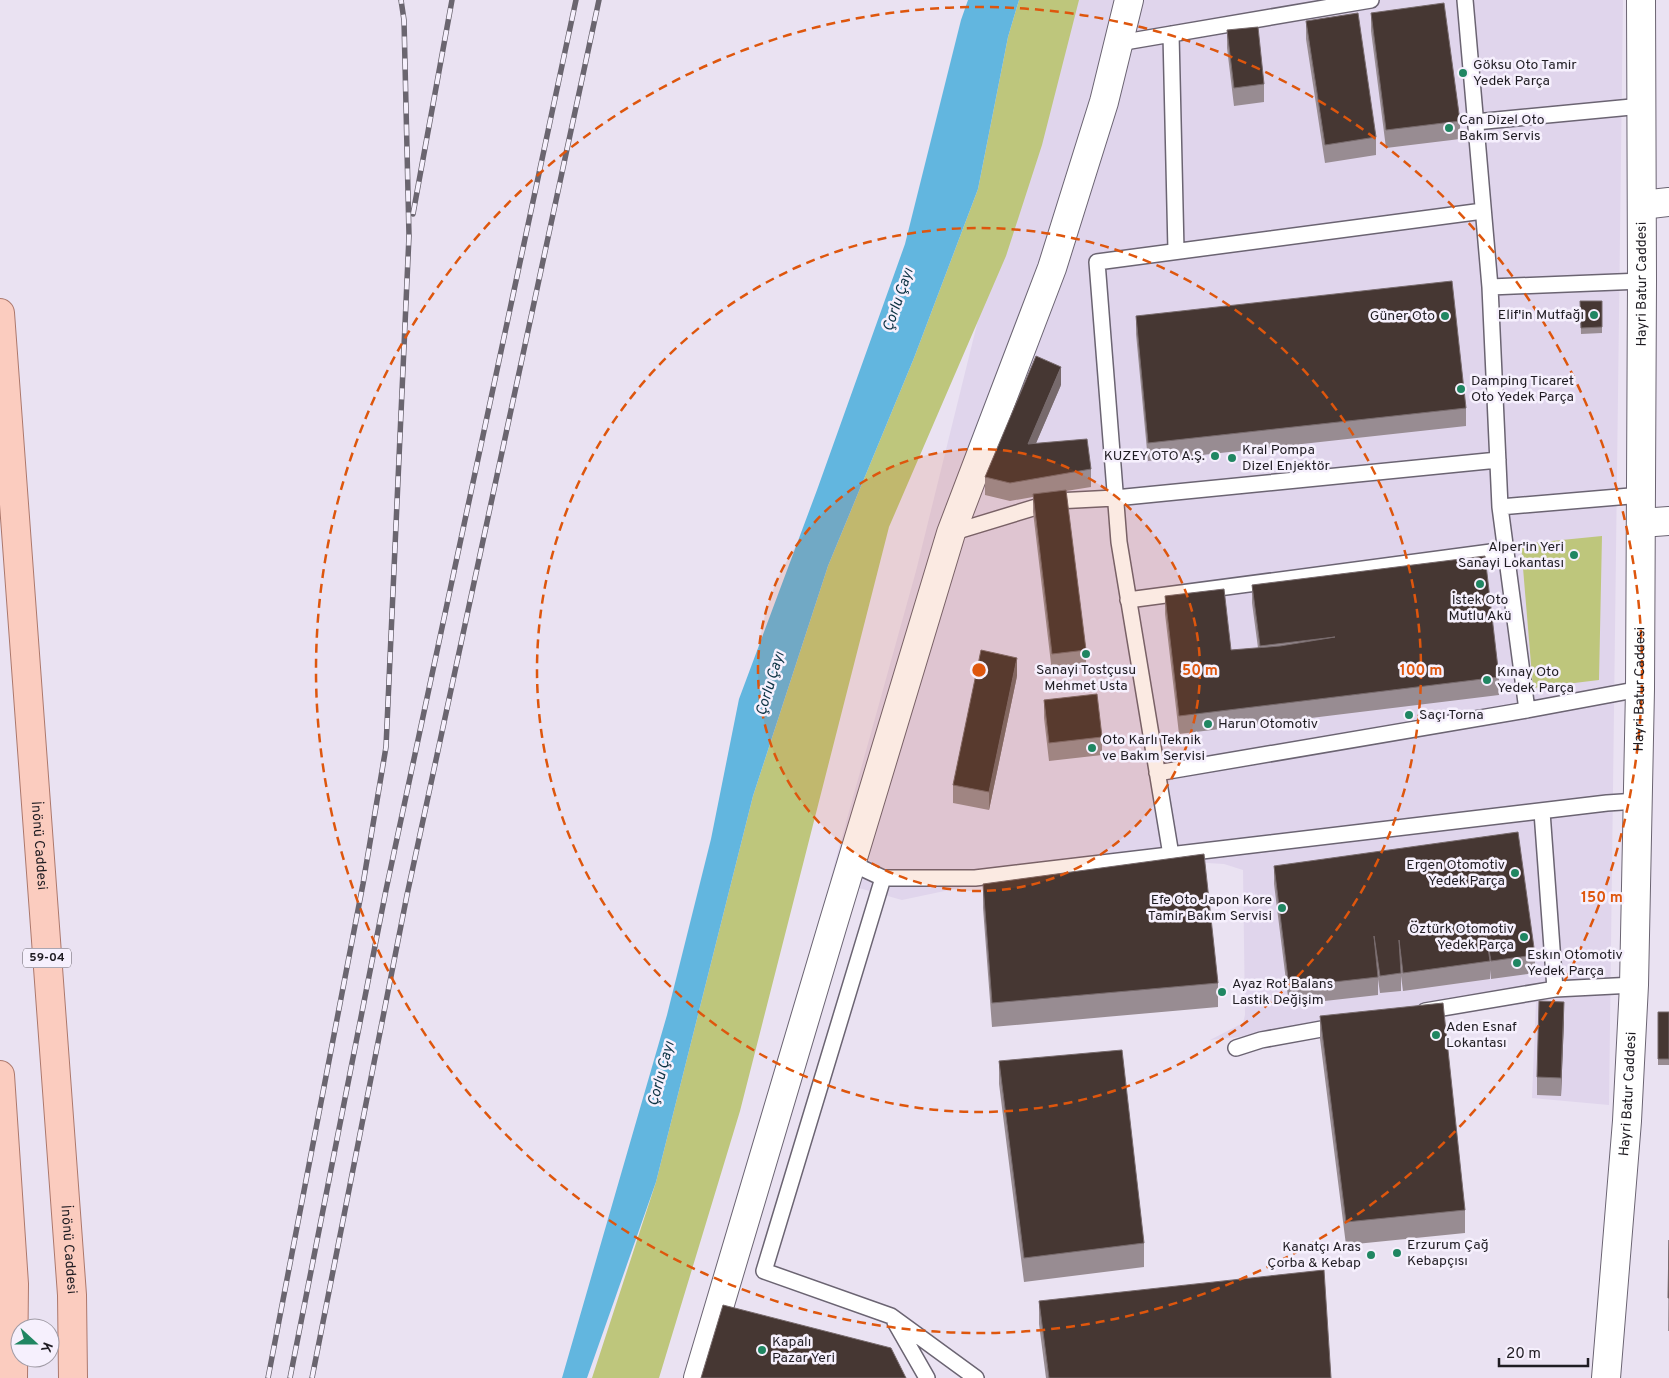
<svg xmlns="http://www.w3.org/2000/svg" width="1669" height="1378" font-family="Overpass,sans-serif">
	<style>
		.built { fill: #e0d5ec }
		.green { fill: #bec67c }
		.water { fill: #62b6df }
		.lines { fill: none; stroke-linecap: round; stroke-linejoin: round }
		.service-casing { stroke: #6b6472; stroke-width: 18 }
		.minor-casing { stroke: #6b6472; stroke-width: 30 }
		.secondary-casing { stroke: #6b6472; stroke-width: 30 }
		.primary-casing { stroke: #ac786c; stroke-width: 30 }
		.service { stroke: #fff; stroke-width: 15 }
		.minor { stroke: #fff; stroke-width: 28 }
		.secondary { stroke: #fff; stroke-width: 28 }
		.primary { stroke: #fbccbf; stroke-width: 28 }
		.rail-casing { stroke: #6a656f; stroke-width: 5.5 }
		.rail { stroke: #f6f0fd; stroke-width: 4; stroke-dasharray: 11; stroke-linecap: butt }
		.wall { fill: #988c92 }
		.shaded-wall { fill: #776a6c }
		.building { fill: #463733; stroke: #776a6c }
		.ring { fill: none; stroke: #de560d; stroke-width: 2.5; stroke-dasharray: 9 6 }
		.poi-dot { fill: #208662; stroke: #f6f0fd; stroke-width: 2 }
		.labels { text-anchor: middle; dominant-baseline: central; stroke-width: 5; stroke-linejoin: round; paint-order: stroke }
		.shield { fill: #f6f0fd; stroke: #605c64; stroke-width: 1 }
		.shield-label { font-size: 12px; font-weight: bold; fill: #1f1c22 }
		.poi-label { font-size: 14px; fill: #1f1c22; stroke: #f6f0fd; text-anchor: start }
		.street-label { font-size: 14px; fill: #1f1c22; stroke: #f6f0fd }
		.water-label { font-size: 15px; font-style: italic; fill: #0a3142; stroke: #f6f0fd }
		.centre { fill: #de560d; stroke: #f6f0fd; stroke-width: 2.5 }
		.ring-label { font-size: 15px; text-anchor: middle; font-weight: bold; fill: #de560d; stroke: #f6f0fd; stroke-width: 5; stroke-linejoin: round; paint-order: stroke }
	</style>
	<rect width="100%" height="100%" fill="#eae2f2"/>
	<path class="built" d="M 1066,0 L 1623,0 L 1609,1105 L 1532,1098 L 1536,1002 L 1453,1014 L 1210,1040 L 1243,1023 L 1245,1015 L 1243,870 L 1224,864 L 1105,857 L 902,900 L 830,880 L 916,571 L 1046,45 Z"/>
	<path class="green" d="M 1019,0 L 1079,0 L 1042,145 L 1006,256 L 889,527 L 740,1111 L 659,1378 L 592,1378 L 656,1182 L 753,796 L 828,566 L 914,358 L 978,189 L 1008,37 Z
		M 1602,536 L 1599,680 L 1533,688 L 1521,544 Z"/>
	<path class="water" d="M 968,0 L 1019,0 L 1008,37 L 978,189 L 914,358 L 828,566 L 753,796 L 656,1182 L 587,1378 L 562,1378 L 667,1015 L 711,839 L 739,699 L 817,490 L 905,244 L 961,20 Z"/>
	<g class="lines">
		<defs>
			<path id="service" d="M 1465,0 L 1490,287
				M 1171,34 L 1176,251
				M 1119,43 L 1371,0
				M 1475,122 L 1642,106
				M 1500,507 L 1642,495
				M 951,533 L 1056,501 L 1115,498 L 1498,460
				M 1128,600 L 1506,550
				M 1640,689 L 1527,710 L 1500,507 L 1490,287 L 1642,281
				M 1157,773 L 1527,710
				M 1542,812 L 1555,989
				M 1171,855 L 1119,542 L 1097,262 L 1483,211
				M 851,863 L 883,878 L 975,878 L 1607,803 L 1637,801
				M 883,878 L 764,1271 L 891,1316 L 976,1378
				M 1425,1011 L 1555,989 L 1634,985
				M 1236,1048 L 1261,1040 L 1338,1026
				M 895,1322 L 927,1378"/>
			<path id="minor" d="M 1642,205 L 1669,202
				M 1641,523 L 1669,521
				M 698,1378 L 833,924 L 951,533 L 1052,268 L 1104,102 L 1129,0"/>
			<g id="secondary">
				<path id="s1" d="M 1606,1378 L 1627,1121 L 1634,985 L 1640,689 L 1642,281 L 1641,0"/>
			</g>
			<g id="primary">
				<path id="s2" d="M 0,313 L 72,1295 L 73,1378"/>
				<path d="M 0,1075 L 14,1284 L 13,1378"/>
			</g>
		</defs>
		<use href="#service" class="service-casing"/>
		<use href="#minor" class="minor-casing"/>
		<use href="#secondary" class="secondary-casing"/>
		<use href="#primary" class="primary-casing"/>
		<use href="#service" class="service"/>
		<use href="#minor" class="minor"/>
		<use href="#secondary" class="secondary"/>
		<use href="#primary" class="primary"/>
		<defs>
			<path id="rail" d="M 413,214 L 452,0
				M 268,1378 L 363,884 L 386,747 L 409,236 L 404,20 L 401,0
				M 290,1378 L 386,890 L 576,0
				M 312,1378 L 407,895 L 599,0"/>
		</defs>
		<use href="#rail" class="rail-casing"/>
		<use href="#rail" class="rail"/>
	</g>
	<path class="wall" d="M 1371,13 L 1460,121 L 1460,139 L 1386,148 L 1371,31 Z
		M 1306,21 L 1376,137 L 1376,155 L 1325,163 L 1306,39 Z
		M 1227,30 L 1264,84 L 1264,102 L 1234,106 L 1227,48 Z
		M 1580,301 L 1602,301 L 1602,333 L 1581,334 Z
		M 1136,316 L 1466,408 L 1466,426 L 1148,461 L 1136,334 Z
		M 1061,385 L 1036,443 L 1091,469 L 1091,487 L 1066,491 L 1086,650 L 1086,668 L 1052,672 L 1033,512 L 1033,497 L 1010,501 L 985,495 L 985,477 Z
		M 1252,585 L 1499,677 L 1499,695 L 1179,734 L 1165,614 L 1165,596 L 1231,650 L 1258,648 L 1252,603 Z
		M 1017,676 L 989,810 L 953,803 L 953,785 Z
		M 1044,700 L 1102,737 L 1102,755 L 1049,761 L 1044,718 Z
		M 1274,866 L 1535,955 L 1535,973 L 1491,979 L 1490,970 L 1490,979 L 1403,991 L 1401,976 L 1401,991 L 1380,993 L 1378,979 L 1378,995 L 1289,1005 L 1274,884 Z
		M 983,884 L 1218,983 L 1218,1007 L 992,1027 L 983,908 Z
		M 1658,1012 L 1669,1012 L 1669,1065 L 1658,1065 Z
		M 1320,1016 L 1465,1210 L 1465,1233 L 1346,1245 L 1320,1039 Z
		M 1564,1020 L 1561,1096 L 1537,1095 L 1537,1077 Z
		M 999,1061 L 1144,1243 L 1144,1267 L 1024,1282 L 999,1084 Z
		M 1669,1240 L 1669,1331 L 1668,1331 Z
		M 1039,1301 L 1331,1378 L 1046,1378 L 1039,1324 Z"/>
	<path class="shaded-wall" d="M 1061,367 L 1061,385 L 1028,462 L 1028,444 Z
		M 1017,658 L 1017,676 L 989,810 L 989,792 Z
		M 1564,1002 L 1564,1020 L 1561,1096 L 1561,1078 Z"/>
	<path class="building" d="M 1444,3 L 1460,121 L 1386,130 L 1371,13 Z
		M 1358,13 L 1376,137 L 1325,145 L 1306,21 Z
		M 1258,27 L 1264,84 L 1234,88 L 1227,30 Z
		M 1452,281 L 1466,408 L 1148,443 L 1136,316 Z
		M 1580,301 L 1602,301 L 1602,327 L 1581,328 Z
		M 1036,356 L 1061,367 L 1028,444 L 1087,439 L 1091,469 L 1010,483 L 985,477 Z
		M 1066,490 L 1086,650 L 1052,654 L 1033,494 Z
		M 1485,556 L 1499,677 L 1179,716 L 1165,596 L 1224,589 L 1231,650 L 1280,646 L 1335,637 L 1260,646 L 1252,585 Z
		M 981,650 L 1017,658 L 989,792 L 953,785 Z
		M 1097,694 L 1102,737 L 1049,743 L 1044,700 Z
		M 1518,832 L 1535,955 L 1491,961 L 1486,934 L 1490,961 L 1403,973 L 1399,940 L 1401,973 L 1380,976 L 1374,936 L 1378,977 L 1289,987 L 1274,866 Z
		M 1204,854 L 1218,983 L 992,1003 L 983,884 Z
		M 1539,1001 L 1564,1002 L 1561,1078 L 1537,1077 Z
		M 1443,1003 L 1465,1210 L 1346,1222 L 1320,1016 Z
		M 1658,1012 L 1669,1012 L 1669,1059 L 1658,1059 Z
		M 1122,1050 L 1144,1243 L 1024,1258 L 999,1061 Z
		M 1669,1240 L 1669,1298 L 1668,1298 Z
		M 1324,1270 L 1331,1378 L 1049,1378 L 1039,1301 Z
		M 723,1305 L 891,1348 L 906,1378 L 701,1378 Z"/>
	<circle cx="979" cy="670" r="221" fill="#de560d" fill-opacity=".12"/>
	<g class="ring">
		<circle cx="979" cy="670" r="221"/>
		<circle cx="979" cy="670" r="442"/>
		<circle cx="979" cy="670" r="663"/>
	</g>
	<g class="poi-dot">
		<circle cx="1463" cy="73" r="5"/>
		<circle cx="1449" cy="128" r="5"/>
		<circle cx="1594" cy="315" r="5"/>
		<circle cx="1445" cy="316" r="5"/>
		<circle cx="1461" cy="389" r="5"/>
		<circle cx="1215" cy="456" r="5"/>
		<circle cx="1232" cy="458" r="5"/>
		<circle cx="1574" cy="555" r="5"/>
		<circle cx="1480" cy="584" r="5"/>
		<circle cx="1086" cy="654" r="5"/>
		<circle cx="1487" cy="680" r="5"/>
		<circle cx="1409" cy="715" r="5"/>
		<circle cx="1208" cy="724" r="5"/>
		<circle cx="1092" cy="748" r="5"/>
		<circle cx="1515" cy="873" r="5"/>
		<circle cx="1282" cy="908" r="5"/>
		<circle cx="1524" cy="937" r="5"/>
		<circle cx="1517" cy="963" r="5"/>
		<circle cx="1222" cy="992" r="5"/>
		<circle cx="1436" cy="1035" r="5"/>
		<circle cx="1397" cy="1253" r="5"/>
		<circle cx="1371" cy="1255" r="5"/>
		<circle cx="762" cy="1350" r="5"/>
	</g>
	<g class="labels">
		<rect class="shield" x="23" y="948.5" width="48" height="19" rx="4"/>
		<g class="shield-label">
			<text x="47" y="958">59-04</text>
		</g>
		<g class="poi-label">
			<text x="1473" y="65">Göksu Oto Tamir<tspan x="1473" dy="16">Yedek Parça</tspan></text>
			<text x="1459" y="120">Can Dizel Oto<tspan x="1459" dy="16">Bakım Servis</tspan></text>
			<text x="1584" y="315" text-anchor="end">Elif'in Mutfağı</text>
			<text x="1435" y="316" text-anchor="end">Güner Oto</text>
			<text x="1471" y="381">Damping Ticaret<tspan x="1471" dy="16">Oto Yedek Parça</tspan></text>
			<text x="1242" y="450">Kral Pompa<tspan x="1242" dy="16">Dizel Enjektör</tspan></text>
			<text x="1205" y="456" text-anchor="end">KUZEY OTO A.Ş.</text>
			<text x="1564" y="547" text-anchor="end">Alper'in Yeri<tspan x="1564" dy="16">Sanayi Lokantası</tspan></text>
			<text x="1480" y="600" text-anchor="middle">İstek Oto<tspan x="1480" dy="16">Mutlu Akü</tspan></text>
			<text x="1086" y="670" text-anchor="middle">Sanayi Tostçusu<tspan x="1086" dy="16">Mehmet Usta</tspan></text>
			<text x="1497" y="672">Kınay Oto<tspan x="1497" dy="16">Yedek Parça</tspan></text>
			<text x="1419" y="715">Saçı Torna</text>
			<text x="1218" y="724">Harun Otomotiv</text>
			<text x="1102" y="740">Oto Karlı Teknik<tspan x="1102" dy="16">ve Bakım Servisi</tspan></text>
			<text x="1505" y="865" text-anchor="end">Ergen Otomotiv<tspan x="1505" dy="16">Yedek Parça</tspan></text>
			<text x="1272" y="900" text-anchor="end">Efe Oto Japon Kore<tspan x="1272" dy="16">Tamir Bakım Servisi</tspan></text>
			<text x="1514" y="929" text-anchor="end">Öztürk Otomotiv<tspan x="1514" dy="16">Yedek Parça</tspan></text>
			<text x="1527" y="955">Eskın Otomotiv<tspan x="1527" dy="16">Yedek Parça</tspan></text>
			<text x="1232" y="984">Ayaz Rot Balans<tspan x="1232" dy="16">Lastik Değişim</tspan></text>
			<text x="1446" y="1027">Aden Esnaf<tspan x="1446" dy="16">Lokantası</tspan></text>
			<text x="1407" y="1245">Erzurum Çağ<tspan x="1407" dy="16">Kebapçısı</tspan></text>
			<text x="1361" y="1247" text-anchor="end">Kanatçı Aras<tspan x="1361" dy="16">Çorba &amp; Kebap</tspan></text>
			<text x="772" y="1342">Kapalı<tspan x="772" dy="16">Pazar Yeri</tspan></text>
		</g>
		<g class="street-label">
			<text stroke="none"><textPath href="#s1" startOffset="1095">Hayri Batur Caddesi</textPath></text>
			<text stroke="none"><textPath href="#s1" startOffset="690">Hayri Batur Caddesi</textPath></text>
			<text stroke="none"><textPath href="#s2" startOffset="534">İnönü Caddesi</textPath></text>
			<text stroke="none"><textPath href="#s1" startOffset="285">Hayri Batur Caddesi</textPath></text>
			<text stroke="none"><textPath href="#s2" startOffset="939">İnönü Caddesi</textPath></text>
		</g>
		<g class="water-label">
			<text transform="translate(899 300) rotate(-71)">Çorlu Çayı</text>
			<text transform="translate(771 684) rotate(-73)">Çorlu Çayı</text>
			<text transform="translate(662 1074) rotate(-75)">Çorlu Çayı</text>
		</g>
	</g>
	<circle cx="979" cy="670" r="8" class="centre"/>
	<g class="ring-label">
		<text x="1200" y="675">50 m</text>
		<text x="1421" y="675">100 m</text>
		<text x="1602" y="902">150 m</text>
	</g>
	<g transform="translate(35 1343) rotate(111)"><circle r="24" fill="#f6f0fd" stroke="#a09ba5"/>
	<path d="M0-4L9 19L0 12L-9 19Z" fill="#208662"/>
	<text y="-8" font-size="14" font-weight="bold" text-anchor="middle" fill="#1f1c22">K</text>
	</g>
	<path d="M1499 1358v8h89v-8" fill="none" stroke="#1f1c22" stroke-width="2.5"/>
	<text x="1506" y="1358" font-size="15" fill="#1f1c22" stroke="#f6f0fd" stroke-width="4" paint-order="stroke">20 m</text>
</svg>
